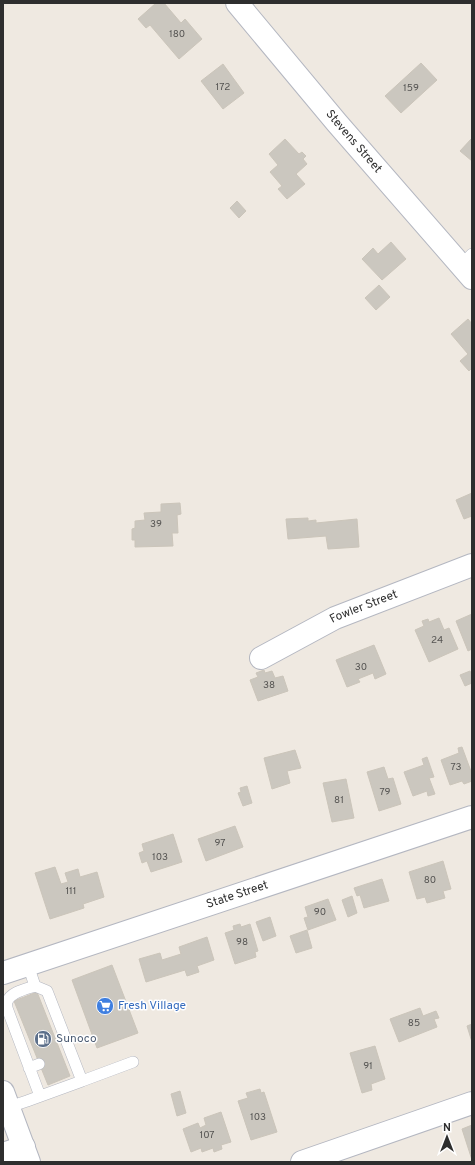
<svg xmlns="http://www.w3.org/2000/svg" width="475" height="1165" font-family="Overpass,sans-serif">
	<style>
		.building { fill: #cbc7bf; stroke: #cbc5ba }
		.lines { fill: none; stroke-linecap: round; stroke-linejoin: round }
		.lane-casing { stroke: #b4b7c1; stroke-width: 12 }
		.street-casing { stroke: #b4b7c1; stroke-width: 24 }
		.secondary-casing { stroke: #b4b7c1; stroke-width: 24 }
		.lane { stroke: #fff; stroke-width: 11 }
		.street { stroke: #fff; stroke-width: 22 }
		.secondary { stroke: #fff; stroke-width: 22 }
		.labels { text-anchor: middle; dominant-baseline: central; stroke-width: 3; stroke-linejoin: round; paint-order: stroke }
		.number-label { font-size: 10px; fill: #555452 }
		.street-label { font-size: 12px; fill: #2e2e2e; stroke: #fff }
		.shop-label { font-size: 12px; fill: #366cbe; stroke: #fff; text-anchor: start }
		.service-label { font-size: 12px; fill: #4e5e75; stroke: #fff; text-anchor: start }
	</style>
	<rect width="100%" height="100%" fill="#efe9e1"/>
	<path class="building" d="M 156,3 L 164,3 L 181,23 L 185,19 L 202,39 L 179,59 L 150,25 L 146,28 L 138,19 Z
		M 421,63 L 437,80 L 401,113 L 385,96 Z
		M 223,64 L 244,93 L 223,109 L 201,81 Z
		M 472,138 L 472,161 L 460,151 Z
		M 285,139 L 299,154 L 302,152 L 306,156 L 303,159 L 307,164 L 296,174 L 305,184 L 287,199 L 278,189 L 282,186 L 270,172 L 278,165 L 269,154 Z
		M 237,201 L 246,211 L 239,218 L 230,208 Z
		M 391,242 L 406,259 L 382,280 L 362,259 L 373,248 L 378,254 Z
		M 379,285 L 390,297 L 376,310 L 365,298 Z
		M 468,319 L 472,324 L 472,368 L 469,371 L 460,361 L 468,354 L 451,334 Z
		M 472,493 L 472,516 L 464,519 L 456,500 Z
		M 180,503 L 181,514 L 177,515 L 178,533 L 172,533 L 173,546 L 135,547 L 135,540 L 132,540 L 132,529 L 135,528 L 135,521 L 145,520 L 144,513 L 161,512 L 161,504 Z
		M 308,518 L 308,521 L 316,520 L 316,523 L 357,519 L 359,547 L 328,549 L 326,536 L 288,539 L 286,519 Z
		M 472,614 L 472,649 L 468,651 L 456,621 Z
		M 439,618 L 444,630 L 449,628 L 458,649 L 429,662 L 415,630 L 424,626 L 422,621 L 428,619 L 429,622 Z
		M 374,645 L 386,674 L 375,679 L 373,673 L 358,679 L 360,682 L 347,687 L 336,660 Z
		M 264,670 L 265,673 L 272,671 L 275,678 L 283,676 L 288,691 L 258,701 L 250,680 L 258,677 L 256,673 Z
		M 470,671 L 472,676 L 472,683 L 465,686 L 460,675 Z
		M 462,747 L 472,774 L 472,781 L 464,784 L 462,781 L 450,785 L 441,760 L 459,753 L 458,748 Z
		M 295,750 L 301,768 L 287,771 L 290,783 L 272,789 L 264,758 Z
		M 427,757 L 434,777 L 429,778 L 435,794 L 428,796 L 427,791 L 413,796 L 404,772 L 424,765 L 422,759 Z
		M 384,767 L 388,779 L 393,778 L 401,804 L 379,811 L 367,772 Z
		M 346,779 L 354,818 L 332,822 L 323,783 Z
		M 247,786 L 252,803 L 243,806 L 238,793 L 241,792 L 240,788 Z
		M 235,826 L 243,847 L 206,861 L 198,839 Z
		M 173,834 L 182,862 L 151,872 L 147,861 L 142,863 L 139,853 L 144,851 L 142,844 Z
		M 443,861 L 451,889 L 443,891 L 445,898 L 427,903 L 425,897 L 417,899 L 409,872 Z
		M 55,867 L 61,884 L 68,882 L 65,873 L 78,869 L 80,877 L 97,872 L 104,897 L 83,904 L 84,908 L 50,919 L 35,873 Z
		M 382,879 L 389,901 L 364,908 L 360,895 L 357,896 L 354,888 Z
		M 352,896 L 357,913 L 348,917 L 342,900 Z
		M 328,899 L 336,920 L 308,930 L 304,918 L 308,917 L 305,907 Z
		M 270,917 L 276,936 L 263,941 L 256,922 Z
		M 240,924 L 241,927 L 250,924 L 258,951 L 255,952 L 256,957 L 235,964 L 225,933 L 234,930 L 233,926 Z
		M 307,930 L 312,948 L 296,953 L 290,936 Z
		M 207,937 L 214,960 L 197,966 L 199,972 L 187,976 L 185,970 L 146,982 L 139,959 L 160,953 L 162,960 L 181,954 L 179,947 Z
		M 112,965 L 138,1033 L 97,1048 L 72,980 Z
		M 37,992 L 70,1076 L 48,1085 L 14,1001 Z
		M 420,1008 L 423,1016 L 436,1011 L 439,1018 L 434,1019 L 437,1027 L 399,1042 L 390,1019 Z
		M 472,1024 L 472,1042 L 467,1026 Z
		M 375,1046 L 385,1079 L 371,1084 L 372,1090 L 362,1093 L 350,1053 Z
		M 260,1089 L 261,1093 L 264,1092 L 277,1132 L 251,1140 L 238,1101 L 248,1098 L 246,1093 Z
		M 180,1091 L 186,1113 L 177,1116 L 171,1094 Z
		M 221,1112 L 231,1142 L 221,1145 L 222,1149 L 214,1152 L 213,1148 L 202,1152 L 201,1148 L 191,1152 L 183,1129 L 198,1123 L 200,1128 L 206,1125 L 204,1118 Z
		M 472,1125 L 472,1160 L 462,1129 Z"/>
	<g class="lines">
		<defs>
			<path id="lane" d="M 461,265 L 472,254
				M 35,986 C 26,989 10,992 7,1002 C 6,1004 7,1006 7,1008 L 40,1096
				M 29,1068 L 39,1064
				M 82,1081 L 133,1062
				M 9,1107 L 27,1101 L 82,1081 L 47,991 L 35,986 L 28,965"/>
			<g id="street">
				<path id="s1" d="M 261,658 L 335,618 L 472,565"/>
				<path id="s2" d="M 3,973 L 472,817"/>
				<path d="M 3,1154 L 24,1147"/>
				<path d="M 302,1162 L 472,1103"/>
			</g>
			<g id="secondary">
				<path id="s3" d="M 237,3 L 337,123 L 472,278"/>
				<path d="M 3,1092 L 29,1162"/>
			</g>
		</defs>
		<use href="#lane" class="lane-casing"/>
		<use href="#street" class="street-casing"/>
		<use href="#secondary" class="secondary-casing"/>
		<use href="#lane" class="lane"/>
		<use href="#street" class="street"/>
		<use href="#secondary" class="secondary"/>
	</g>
	<defs>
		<symbol id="supermarket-disc" viewBox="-11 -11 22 22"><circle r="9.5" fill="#3f7fe0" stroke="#fff"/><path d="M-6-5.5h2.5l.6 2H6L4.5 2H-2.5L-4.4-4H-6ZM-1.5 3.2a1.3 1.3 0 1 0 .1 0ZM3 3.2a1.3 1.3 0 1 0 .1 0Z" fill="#fff"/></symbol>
		<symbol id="fuel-disc" viewBox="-11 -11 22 22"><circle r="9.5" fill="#5c6f8a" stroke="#fff"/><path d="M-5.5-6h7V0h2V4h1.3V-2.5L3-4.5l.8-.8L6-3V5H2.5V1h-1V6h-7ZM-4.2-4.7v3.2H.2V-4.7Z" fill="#fff"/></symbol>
	</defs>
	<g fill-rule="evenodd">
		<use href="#supermarket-disc" x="95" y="996" width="20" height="20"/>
		<use href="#fuel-disc" x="33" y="1029" width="20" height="20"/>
	</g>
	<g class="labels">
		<g class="number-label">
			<text x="177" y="34">180</text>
			<text x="223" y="87">172</text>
			<text x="411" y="88">159</text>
			<text x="156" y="524">39</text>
			<text x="437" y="640">24</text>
			<text x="361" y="667">30</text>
			<text x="269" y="685">38</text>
			<text x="456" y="767">73</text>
			<text x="385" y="792">79</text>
			<text x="339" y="800">81</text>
			<text x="220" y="843">97</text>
			<text x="160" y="857">103</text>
			<text x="430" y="880">80</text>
			<text x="71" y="891">111</text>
			<text x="320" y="912">90</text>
			<text x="242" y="942">98</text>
			<text x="414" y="1023">85</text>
			<text x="368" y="1066">91</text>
			<text x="258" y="1117">103</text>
			<text x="207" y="1135">107</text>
		</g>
		<g class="street-label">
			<text stroke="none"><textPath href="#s3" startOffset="181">Stevens Street</textPath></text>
			<text stroke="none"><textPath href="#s1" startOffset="115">Fowler Street</textPath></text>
			<text stroke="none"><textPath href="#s2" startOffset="247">State Street</textPath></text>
		</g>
		<g class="shop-label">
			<text x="118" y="1006">Fresh Village</text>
		</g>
		<g class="service-label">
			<text x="56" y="1039">Sunoco</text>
		</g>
	</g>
	<rect width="475" height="1165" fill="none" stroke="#2e2e2e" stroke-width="8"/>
	<g transform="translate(447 1137)" stroke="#ffffff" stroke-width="3" paint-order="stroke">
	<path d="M0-3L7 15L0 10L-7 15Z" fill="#2e2e2e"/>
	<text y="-6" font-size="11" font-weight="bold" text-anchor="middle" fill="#2e2e2e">N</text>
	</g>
</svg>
